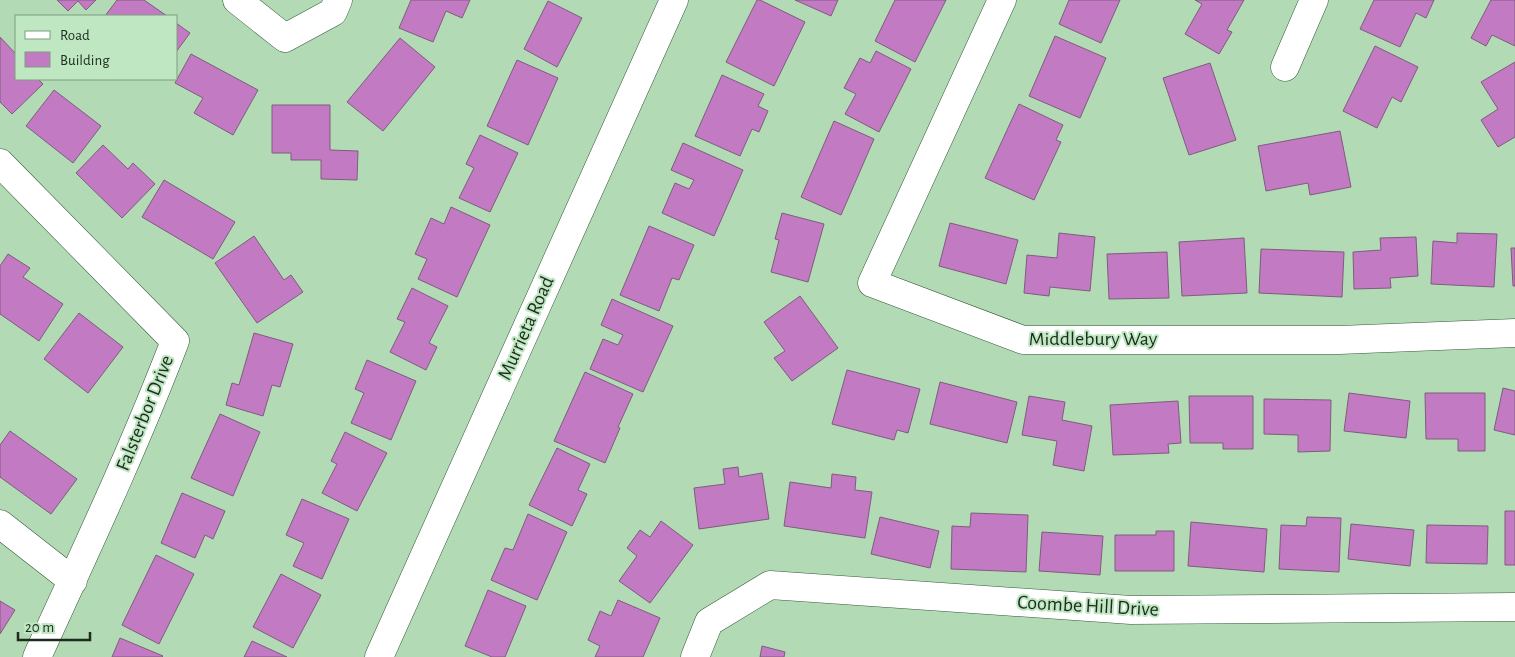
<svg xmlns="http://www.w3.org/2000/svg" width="1515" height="657" font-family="'Alegreya Sans',sans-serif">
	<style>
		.building { fill: #c27bc2; stroke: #7e5c7d }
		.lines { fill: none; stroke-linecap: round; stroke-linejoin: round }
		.minor-casing { stroke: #36593a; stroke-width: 29 }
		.major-casing { stroke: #36593a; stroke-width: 29 }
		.minor { stroke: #fff; stroke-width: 28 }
		.major { stroke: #fff; stroke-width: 28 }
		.labels { text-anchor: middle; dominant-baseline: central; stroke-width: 4; stroke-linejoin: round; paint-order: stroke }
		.street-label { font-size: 20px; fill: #1d2c1e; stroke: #bfe7c2 }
	</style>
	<rect width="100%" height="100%" fill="#b2dab5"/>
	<path class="building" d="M 57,0 L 96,0 L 86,10 L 78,1 L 68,11 Z
		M 117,0 L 144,0 L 167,16 L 105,16 Z
		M 411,0 L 470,0 L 462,18 L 446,11 L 433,42 L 399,28 Z
		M 757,0 L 760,0 L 805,22 L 774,86 L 726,62 Z
		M 795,0 L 838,0 L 831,16 Z
		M 895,0 L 946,0 L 915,62 L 875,41 Z
		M 1069,0 L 1120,0 L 1101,43 L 1059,24 Z
		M 1195,0 L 1244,0 L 1227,30 L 1232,32 L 1219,54 L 1185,34 L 1202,4 Z
		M 1374,0 L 1434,0 L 1426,18 L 1416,13 L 1400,47 L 1360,29 Z
		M 1491,0 L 1515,0 L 1515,46 L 1492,35 L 1486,46 L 1471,38 Z
		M 548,1 L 582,18 L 557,67 L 524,49 Z
		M 176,23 L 190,33 L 176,52 Z
		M 1055,36 L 1106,58 L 1080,118 L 1029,96 Z
		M 0,37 L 16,54 L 16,79 L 38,79 L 43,84 L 12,114 L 0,102 Z
		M 400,38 L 435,67 L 383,131 L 347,102 Z
		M 1375,46 L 1418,67 L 1401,102 L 1392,97 L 1377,128 L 1343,111 Z
		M 876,51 L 911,69 L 879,132 L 845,114 L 856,94 L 844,88 L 860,58 L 870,63 Z
		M 191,54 L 258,90 L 233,135 L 194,113 L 203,98 L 175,83 Z
		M 517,60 L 558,78 L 528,145 L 487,126 Z
		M 1515,62 L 1515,137 L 1498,147 L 1481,120 L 1498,109 L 1481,82 Z
		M 1210,63 L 1236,140 L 1189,155 L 1163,78 Z
		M 722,75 L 764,94 L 758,106 L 768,111 L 759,132 L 752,129 L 740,156 L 695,136 Z
		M 54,90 L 101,126 L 73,163 L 26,126 Z
		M 1019,104 L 1063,125 L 1056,140 L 1061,142 L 1034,200 L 985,178 Z
		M 272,105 L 330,105 L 330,150 L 358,151 L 357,180 L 321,179 L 321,160 L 291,160 L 291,153 L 272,153 Z
		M 834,121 L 874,139 L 841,215 L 801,197 Z
		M 1340,131 L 1351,187 L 1310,195 L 1308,183 L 1266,191 L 1258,146 Z
		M 480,135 L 518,153 L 490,212 L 459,198 L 474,168 L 466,164 Z
		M 683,143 L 743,170 L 714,236 L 662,213 L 675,183 L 689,189 L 694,180 L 671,170 Z
		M 103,145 L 128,169 L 133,163 L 155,184 L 122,218 L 76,173 Z
		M 164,180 L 235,222 L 213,259 L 142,217 Z
		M 451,207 L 490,225 L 457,297 L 418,279 L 427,259 L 415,254 L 431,218 L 444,224 Z
		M 782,213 L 824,224 L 808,282 L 771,272 L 779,240 L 775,239 Z
		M 950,223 L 1018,240 L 1006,284 L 939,266 Z
		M 649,226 L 694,245 L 679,280 L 672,278 L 659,311 L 620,295 Z
		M 1059,233 L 1095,237 L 1090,291 L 1050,287 L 1049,296 L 1024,293 L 1027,255 L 1057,258 Z
		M 1457,233 L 1497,234 L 1494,287 L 1431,284 L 1433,241 L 1457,243 Z
		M 254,236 L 284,280 L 291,275 L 303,292 L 257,323 L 215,263 Z
		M 1416,237 L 1418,276 L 1390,278 L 1391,288 L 1354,289 L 1353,252 L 1381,250 L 1380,238 Z
		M 1244,238 L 1247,293 L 1182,296 L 1179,242 Z
		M 1511,248 L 1515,248 L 1515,286 L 1513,286 Z
		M 1261,249 L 1344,252 L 1342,297 L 1259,293 Z
		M 1167,252 L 1169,298 L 1109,299 L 1107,254 Z
		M 8,254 L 30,268 L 23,277 L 63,304 L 39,341 L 0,314 L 0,266 Z
		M 412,288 L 448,306 L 429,343 L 437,347 L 426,370 L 390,352 L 405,322 L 397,319 Z
		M 800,296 L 838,348 L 792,381 L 774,358 L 785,351 L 764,322 Z
		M 612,299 L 673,326 L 643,392 L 590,369 L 603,339 L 618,345 L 623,335 L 601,325 Z
		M 79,313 L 123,347 L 88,393 L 44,359 Z
		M 254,333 L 293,344 L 280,387 L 272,385 L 263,416 L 226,405 L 232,383 L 239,385 Z
		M 367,360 L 416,381 L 391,440 L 351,423 L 364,393 L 355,389 Z
		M 847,370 L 920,389 L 908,433 L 897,430 L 894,440 L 832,424 Z
		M 585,372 L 633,394 L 618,427 L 620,428 L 605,463 L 554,441 Z
		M 940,382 L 1017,402 L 1007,443 L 930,424 Z
		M 1503,388 L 1515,391 L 1515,435 L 1494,430 Z
		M 1349,393 L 1410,401 L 1406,438 L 1344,431 Z
		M 1425,393 L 1485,393 L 1485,451 L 1458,451 L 1458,439 L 1426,439 Z
		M 1029,396 L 1065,402 L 1062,420 L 1092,426 L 1084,471 L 1053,465 L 1057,441 L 1022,435 Z
		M 1189,396 L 1253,396 L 1253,449 L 1223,449 L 1223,443 L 1190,443 Z
		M 1264,399 L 1331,400 L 1330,451 L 1298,452 L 1298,435 L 1264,434 Z
		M 1178,401 L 1181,443 L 1168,444 L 1169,453 L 1113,455 L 1110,405 Z
		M 220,414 L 260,432 L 233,496 L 191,478 Z
		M 10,431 L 77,479 L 51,514 L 0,477 L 0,445 Z
		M 345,432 L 387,453 L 357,511 L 322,493 L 337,464 L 331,461 Z
		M 557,448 L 590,464 L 578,490 L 587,494 L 572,526 L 529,505 Z
		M 738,467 L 739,477 L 762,473 L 769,519 L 699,529 L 694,488 L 725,484 L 723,469 Z
		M 832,474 L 856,477 L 855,490 L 872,492 L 865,538 L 784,526 L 790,482 L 831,488 Z
		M 182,493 L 225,511 L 213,539 L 205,535 L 195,558 L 161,543 Z
		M 302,499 L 349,519 L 322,579 L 293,566 L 304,543 L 286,535 Z
		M 1505,511 L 1515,511 L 1515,565 L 1505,565 Z
		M 971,513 L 1028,515 L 1026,572 L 951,569 L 952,526 L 970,527 Z
		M 528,514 L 567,532 L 537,600 L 491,580 L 505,548 L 513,550 Z
		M 880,517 L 939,531 L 930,568 L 871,554 Z
		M 1307,517 L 1341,518 L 1339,572 L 1279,569 L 1281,525 L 1306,526 Z
		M 661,521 L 693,545 L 650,603 L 619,581 L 637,556 L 627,548 L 640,530 L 650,537 Z
		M 1191,522 L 1267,529 L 1264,572 L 1188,566 Z
		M 1351,524 L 1414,530 L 1410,566 L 1348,559 Z
		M 1427,525 L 1488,526 L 1487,564 L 1426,563 Z
		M 1156,531 L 1174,531 L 1174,571 L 1115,571 L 1115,535 L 1156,535 Z
		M 1042,532 L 1103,536 L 1100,575 L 1039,571 Z
		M 156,555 L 194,574 L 159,644 L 122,625 Z
		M 281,574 L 321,595 L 293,648 L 253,627 Z
		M 488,590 L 526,606 L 505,657 L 492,657 L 465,646 Z
		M 618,600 L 660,618 L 643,657 L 595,657 L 600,646 L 588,640 L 600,611 L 611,616 Z
		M 0,601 L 15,610 L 0,634 Z
		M 120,638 L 163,656 L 162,657 L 112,657 Z
		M 252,641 L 287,657 L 244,657 Z
		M 762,646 L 785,652 L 784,657 L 760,657 Z"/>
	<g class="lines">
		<defs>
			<path id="minor" d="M 237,0 L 285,38 L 333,12 L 338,0
				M 1002,0 L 872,283 L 1023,340 L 1339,340 L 1515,333
				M 1285,67 L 1314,0
				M 0,163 L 175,341 C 134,448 85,552 37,657
				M 0,524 L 73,581
				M 695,657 L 709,622 L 770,585 L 1131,610 L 1515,607"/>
			<path id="major" d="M 379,657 L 674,0"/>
		</defs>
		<use href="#minor" class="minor-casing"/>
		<use href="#major" class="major-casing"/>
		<use href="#minor" class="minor"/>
		<use href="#major" class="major"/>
	</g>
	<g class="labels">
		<g class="street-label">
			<text transform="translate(526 328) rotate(-66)">Murrieta Road</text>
			<text x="1093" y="339">Middlebury Way</text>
			<text transform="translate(145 413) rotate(-68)">Falsterbor Drive</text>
			<text transform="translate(1088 606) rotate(3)">Coombe Hill Drive</text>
		</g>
	</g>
	<rect x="15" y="15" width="162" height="65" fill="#bfe7c2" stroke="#7e9c80"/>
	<rect x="25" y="31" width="25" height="8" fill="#ffffff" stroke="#7e9c80"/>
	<text x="60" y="40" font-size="15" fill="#1d2c1e">Road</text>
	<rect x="25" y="52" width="25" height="15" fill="#c27bc2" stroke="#7e9c80"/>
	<text x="60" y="65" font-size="15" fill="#1d2c1e">Building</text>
	<path d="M18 632v8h72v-8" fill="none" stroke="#1d2c1e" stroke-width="2.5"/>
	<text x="25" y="632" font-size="15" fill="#1d2c1e" stroke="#bfe7c2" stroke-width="4" paint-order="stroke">20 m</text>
</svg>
